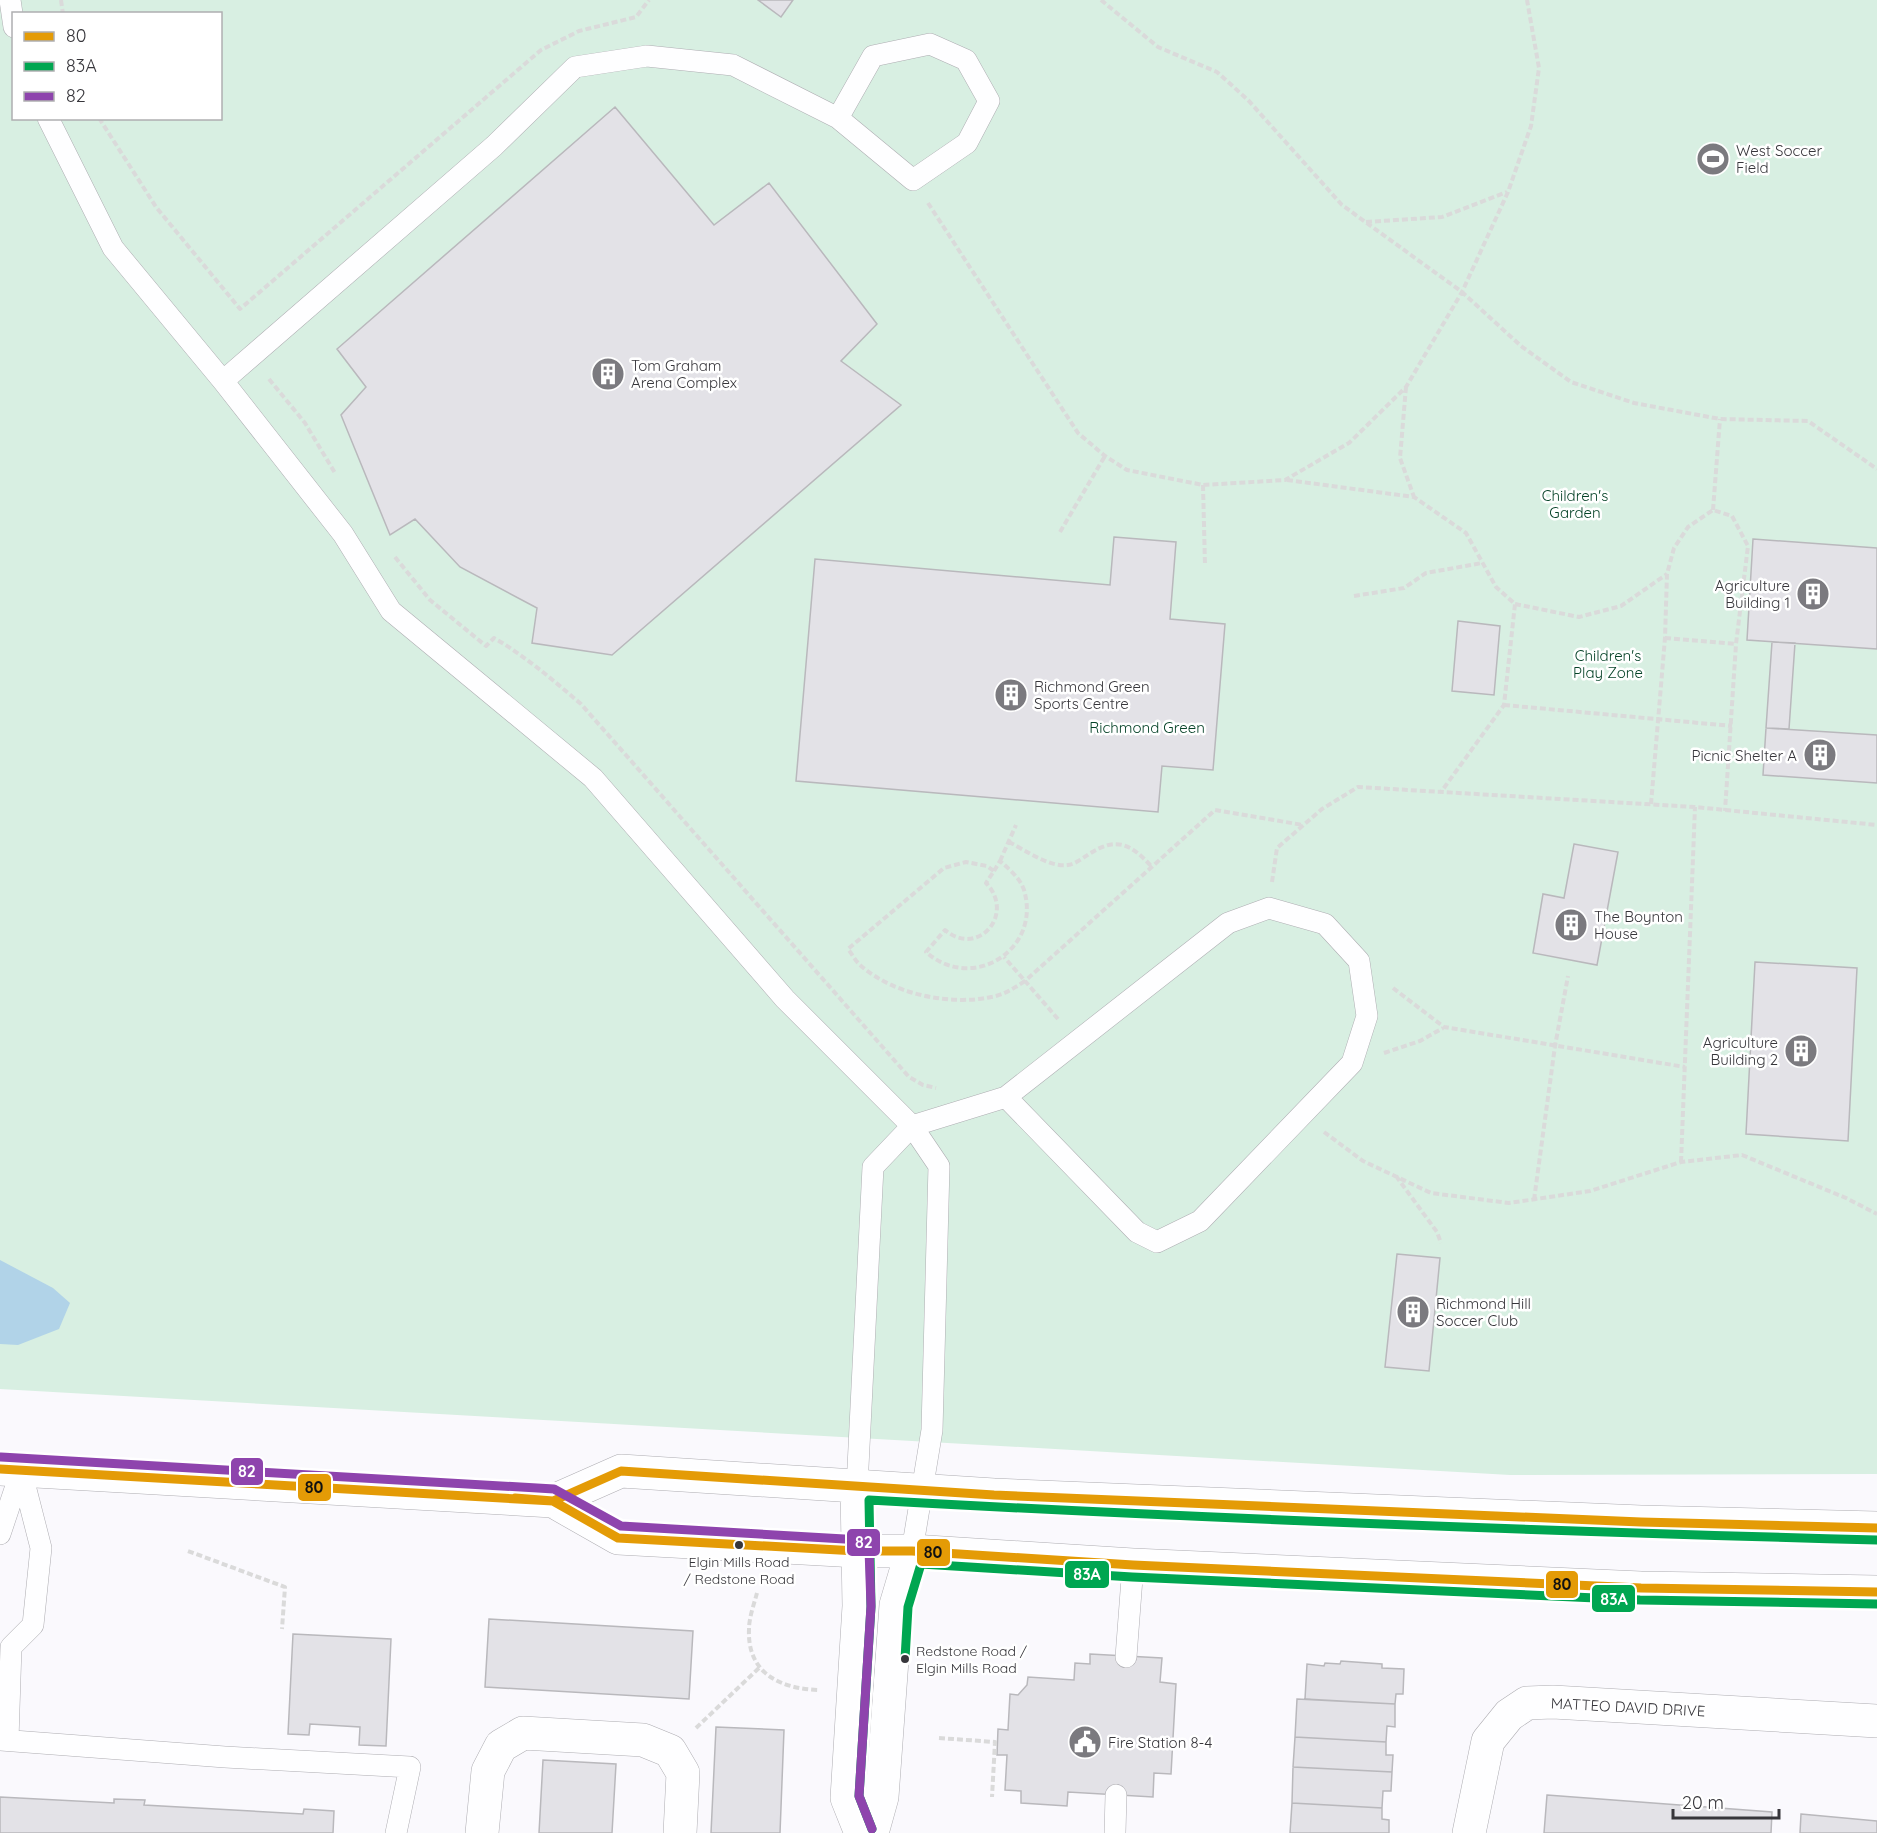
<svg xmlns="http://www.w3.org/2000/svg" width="1877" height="1833" font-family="Quicksand,sans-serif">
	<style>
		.green { fill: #d8efe2; fill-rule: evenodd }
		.water { fill: #b1d3e8 }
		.building { fill: #e3e2e7; stroke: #b9b8bc; stroke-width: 1.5 }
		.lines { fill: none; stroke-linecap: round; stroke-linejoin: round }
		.lane-casing { stroke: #aeadb2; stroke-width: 22 }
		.street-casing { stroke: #aeadb2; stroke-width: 34 }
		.secondary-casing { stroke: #aeadb2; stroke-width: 34 }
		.path { stroke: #dadada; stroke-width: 4; stroke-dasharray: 6 3; stroke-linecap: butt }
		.lane { stroke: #fefeff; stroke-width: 21 }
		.street { stroke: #fefeff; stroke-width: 33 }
		.secondary { stroke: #fefeff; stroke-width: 33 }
		.bus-1-casing { stroke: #fff; stroke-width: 14 }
		.bus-2-casing { stroke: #fff; stroke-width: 14 }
		.bus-3-casing { stroke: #fff; stroke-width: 14 }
		.bus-1 { stroke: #e49b06; stroke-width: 9 }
		.bus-2 { stroke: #00a651; stroke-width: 9 }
		.bus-3 { stroke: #8e44ad; stroke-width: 9 }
		.bus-dot { fill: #37363b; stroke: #fff; stroke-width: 2 }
		.labels { text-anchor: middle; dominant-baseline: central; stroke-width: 5; stroke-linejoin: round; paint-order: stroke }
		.bus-label { font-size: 14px; fill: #37363b; stroke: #fff }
		.poi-label { font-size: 15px; fill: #37363b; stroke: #fff; text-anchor: start }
		.park-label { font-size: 15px; fill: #064328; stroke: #fff }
		.street-label { font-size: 15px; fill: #37363b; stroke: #fff }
		.line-badge { stroke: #fff; stroke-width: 2 }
		.badge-label { font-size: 16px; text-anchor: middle; font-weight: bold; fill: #fff }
		.pale-badge-label { font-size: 16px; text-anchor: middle; font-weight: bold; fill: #111 }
	</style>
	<rect width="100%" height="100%" fill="#faf9fd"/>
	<path class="green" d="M 0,0 L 1877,0 L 1877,1474 L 1510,1475 L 0,1389 ZM 14,14 L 220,14 L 220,118 L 14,118 Z"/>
	<path class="water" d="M 0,1260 L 53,1288 L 70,1303 L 59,1329 L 18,1345 L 0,1344 Z"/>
	<path class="building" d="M 758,0 L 793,0 L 781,17 Z
		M 615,107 L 714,225 L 769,183 L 877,324 L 841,361 L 901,405 L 612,655 L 532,643 L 537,608 L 460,567 L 415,519 L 390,535 L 341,415 L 366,387 L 337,349 Z
		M 1114,537 L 1176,542 L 1170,619 L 1225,624 L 1213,770 L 1162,766 L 1158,812 L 796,781 L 815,559 L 1110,585 Z
		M 1753,539 L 1877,548 L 1877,649 L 1747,640 Z
		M 1458,621 L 1500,626 L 1494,695 L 1452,691 Z
		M 1772,642 L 1795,643 L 1789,729 L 1766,728 Z
		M 1766,728 L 1877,735 L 1877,783 L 1763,775 Z
		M 1574,844 L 1618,852 L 1597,965 L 1533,953 L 1543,894 L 1564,898 Z
		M 1755,962 L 1857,968 L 1848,1141 L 1746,1134 Z
		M 1397,1254 L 1440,1258 L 1429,1371 L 1385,1367 Z
		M 489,1619 L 693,1631 L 689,1699 L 485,1687 Z
		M 293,1634 L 391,1639 L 386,1746 L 359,1745 L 360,1727 L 310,1724 L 309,1735 L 288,1734 Z
		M 1090,1654 L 1162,1658 L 1160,1682 L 1176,1684 L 1171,1774 L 1154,1773 L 1153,1797 L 1068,1792 L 1067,1806 L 1021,1803 L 1021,1791 L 1005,1790 L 1007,1755 L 997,1755 L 998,1729 L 1008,1730 L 1010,1694 L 1018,1695 L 1027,1685 L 1028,1677 L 1074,1680 L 1075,1663 L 1090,1664 Z
		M 1341,1661 L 1382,1664 L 1382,1668 L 1404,1669 L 1403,1694 L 1396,1694 L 1395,1704 L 1305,1699 L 1307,1664 L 1324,1666 L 1325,1663 L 1340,1664 Z
		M 1297,1699 L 1395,1704 L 1395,1727 L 1387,1726 L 1386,1742 L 1295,1737 Z
		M 716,1727 L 784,1730 L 780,1833 L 711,1833 Z
		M 1295,1737 L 1386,1742 L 1386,1755 L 1393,1755 L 1392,1772 L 1293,1767 Z
		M 543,1760 L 616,1764 L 612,1833 L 539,1833 Z
		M 1293,1767 L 1392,1772 L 1391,1791 L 1383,1791 L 1382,1808 L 1292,1803 Z
		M 1547,1795 L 1772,1812 L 1771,1833 L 1544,1833 Z
		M 0,1797 L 114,1803 L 114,1799 L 145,1800 L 144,1805 L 303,1814 L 304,1809 L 334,1811 L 333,1833 L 0,1833 Z
		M 1292,1803 L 1382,1808 L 1382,1819 L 1389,1820 L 1389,1833 L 1290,1833 Z
		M 1801,1814 L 1877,1821 L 1877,1833 L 1800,1833 Z"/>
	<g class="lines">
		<defs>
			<path id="lane" d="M 10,0 L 14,27
				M 48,118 L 113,248 L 223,381 L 343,534 L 391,611 L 593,778 L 785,999 L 912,1126 L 939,1166 L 932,1430 L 912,1551
				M 223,381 L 494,146 L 575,67 L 647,56 L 733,65 L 838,118 L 913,180 L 967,143 L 989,101 L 966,60 L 930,44 L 873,56 L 838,118
				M 857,1487 L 873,1167 L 912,1126 L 1006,1097 L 1228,923 L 1269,908 L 1325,924 L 1359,961 L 1367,1016 L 1352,1063 L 1200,1221 L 1157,1242 L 1137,1232 L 1006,1097
				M 0,1534 L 21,1471
				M 1126,1657 L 1133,1565
				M 0,1740 L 225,1757 L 410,1767 L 396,1833
				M 8,1740 L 11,1647 L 33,1625 L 41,1548 L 21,1470
				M 1115,1833 L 1116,1795"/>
			<path id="street" d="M 482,1833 L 488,1771 L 501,1746 L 523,1733 L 643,1740 L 670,1751 L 683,1773 L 680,1833
				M 1469,1833 L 1488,1741 L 1509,1715 L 1527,1703 L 1553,1702 L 1877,1721"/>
			<path id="secondary" d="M 0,1469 L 553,1501 L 618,1538 L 857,1551 L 912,1551 L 1133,1565 L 1641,1588 L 1877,1592
				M 857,1487 L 859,1606 L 847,1798 L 861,1833
				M 553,1501 L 621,1471 L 994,1495 L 1641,1522 L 1877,1528
				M 872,1833 L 882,1797 L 896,1605 L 912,1551"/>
		</defs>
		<use href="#lane" class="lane-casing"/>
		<use href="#street" class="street-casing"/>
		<use href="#secondary" class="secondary-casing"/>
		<path class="path" d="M 61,0 L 63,14
			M 1101,0 L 1158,47 L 1217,72 L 1248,100 L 1342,205 L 1462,292 L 1521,346 L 1571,382 L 1634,403 L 1720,419 L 1808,421 L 1877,469
			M 99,118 L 156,207 L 240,309 L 541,50 L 579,31 L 636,17 L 649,0
			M 928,203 L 1078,433 L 1105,456 L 1127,470 L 1203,485 L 1285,480 L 1349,443 L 1406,387 L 1462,292 L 1508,192 L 1531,126 L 1539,68 L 1527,0
			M 1366,222 L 1442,217 L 1507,192
			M 269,379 L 305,423 L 335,473
			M 1406,387 L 1400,458 L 1414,497
			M 1287,480 L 1414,497 L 1466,533 L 1496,587 L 1515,604 L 1504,705 L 1441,792
			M 1203,485 L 1205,565
			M 1713,510 L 1720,419
			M 1060,532 L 1105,456
			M 395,557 L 430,600 L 486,646 L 494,638 C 525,656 553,680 581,704 L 909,1077 L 923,1085 L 936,1088
			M 1354,596 L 1404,588 L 1426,573 L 1482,563
			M 1515,604 L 1579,617 L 1621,606 L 1667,574
			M 1665,638 L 1736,644
			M 1504,705 L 1732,726
			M 1651,804 L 1665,638 L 1667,574 L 1674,548 L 1688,527 L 1713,510 L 1732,516 L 1748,546 L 1736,644 L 1725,811
			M 1009,842 C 1025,850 1050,868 1068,865 C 1075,864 1083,858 1089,854 C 1117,836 1131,844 1152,867
			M 1000,861 L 1016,825
			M 994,871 L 1000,861 C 1009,869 1020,878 1024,890 C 1042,950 972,993 926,952 L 945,930 C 978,958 1016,914 986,883 L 994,871 L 987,866 L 966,862 L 944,868 L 848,949 C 852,954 855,960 859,964 C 891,994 950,1006 991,997 C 1004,995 1014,988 1025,981 L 1004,957
			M 1272,882 L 1277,848 L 1322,809 L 1358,787 L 1695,807 L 1877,825
			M 1393,988 L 1444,1027 L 1685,1067
			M 1058,1019 L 1025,981 L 1215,810 L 1303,825
			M 1384,1053 L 1420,1041 L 1443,1028
			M 1324,1132 L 1363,1161 L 1431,1193 L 1509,1203 L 1590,1191 L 1681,1162 L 1742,1155 L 1846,1198 L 1877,1214
			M 1681,1162 L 1695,807
			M 1396,1176 L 1437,1232 L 1441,1243
			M 1534,1200 L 1555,1046 L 1568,976
			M 188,1551 L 285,1587 L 282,1629
			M 757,1593 C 754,1604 749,1618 749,1629 C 747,1674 781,1689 820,1690
			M 696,1728 L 760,1667
			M 939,1738 L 995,1742 L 992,1797"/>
		<use href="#lane" class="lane"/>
		<use href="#street" class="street"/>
		<use href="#secondary" class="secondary"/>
		<defs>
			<path id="bus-1" d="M 0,1469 L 553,1501 L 618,1538 L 857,1551 L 912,1551 L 1133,1565 L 1641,1588 L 1877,1592
				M 515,1498 L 553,1501 L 621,1471 L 994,1495 L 1641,1522 L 1877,1528"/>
			<path id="bus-2" d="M 905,1659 L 908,1607 L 921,1564 L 1132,1577 L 1640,1600 L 1877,1604
				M 872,1829 L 859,1796 L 871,1607 L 869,1500 C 1205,1519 1541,1531 1877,1540"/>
			<path id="bus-3" d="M 1,1457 L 554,1489 L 621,1526 L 862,1540 L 869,1549 L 871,1606 L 859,1796 L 872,1829"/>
		</defs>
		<use href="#bus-1" class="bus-1-casing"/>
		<use href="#bus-2" class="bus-2-casing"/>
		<use href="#bus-3" class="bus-3-casing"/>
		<use href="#bus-1" class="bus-1"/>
		<use href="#bus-2" class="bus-2"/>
		<use href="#bus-3" class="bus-3"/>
	</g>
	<defs>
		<symbol id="stadium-disc" viewBox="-11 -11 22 22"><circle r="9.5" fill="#7b7a7f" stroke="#fff"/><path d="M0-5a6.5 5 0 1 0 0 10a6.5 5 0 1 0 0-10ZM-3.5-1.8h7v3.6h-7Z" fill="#fff"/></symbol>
		<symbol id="building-disc" viewBox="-11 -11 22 22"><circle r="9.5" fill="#7b7a7f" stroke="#fff"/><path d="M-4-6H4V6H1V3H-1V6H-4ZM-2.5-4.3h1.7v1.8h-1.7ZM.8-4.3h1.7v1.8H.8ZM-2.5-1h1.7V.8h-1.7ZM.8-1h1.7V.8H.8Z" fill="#fff"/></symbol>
		<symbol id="civic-disc" viewBox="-11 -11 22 22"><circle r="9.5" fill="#7b7a7f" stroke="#fff"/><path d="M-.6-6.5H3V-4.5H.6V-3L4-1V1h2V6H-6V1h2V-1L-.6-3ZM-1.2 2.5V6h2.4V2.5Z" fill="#fff"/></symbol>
	</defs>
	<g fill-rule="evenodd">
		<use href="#stadium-disc" x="1694" y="140" width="38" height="38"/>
		<use href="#building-disc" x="589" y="355" width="38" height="38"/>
		<use href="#building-disc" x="1794" y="575" width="38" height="38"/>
		<use href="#building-disc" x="992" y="676" width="38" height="38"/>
		<use href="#building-disc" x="1801" y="736" width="38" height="38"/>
		<use href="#building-disc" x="1552" y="906" width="38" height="38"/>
		<use href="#building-disc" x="1782" y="1032" width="38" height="38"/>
		<use href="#building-disc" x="1394" y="1293" width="38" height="38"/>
		<use href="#civic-disc" x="1066" y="1723" width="38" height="38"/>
	</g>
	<g class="bus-dot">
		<circle cx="739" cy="1545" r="5"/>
		<circle cx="905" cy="1659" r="5"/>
	</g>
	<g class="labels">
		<g class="bus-label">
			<text x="739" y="1562">Elgin Mills Road<tspan x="739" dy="17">/ Redstone Road</tspan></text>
			<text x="916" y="1651" text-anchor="start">Redstone Road /<tspan x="916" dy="17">Elgin Mills Road</tspan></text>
		</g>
		<g class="poi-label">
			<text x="1736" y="150">West Soccer<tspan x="1736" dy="17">Field</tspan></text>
			<text x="631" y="365">Tom Graham<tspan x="631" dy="17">Arena Complex</tspan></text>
			<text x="1790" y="585" text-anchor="end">Agriculture<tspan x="1790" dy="17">Building 1</tspan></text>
			<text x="1034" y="686">Richmond Green<tspan x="1034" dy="17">Sports Centre</tspan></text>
			<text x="1797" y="755" text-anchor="end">Picnic Shelter A</text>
			<text x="1594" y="916">The Boynton<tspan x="1594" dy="17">House</tspan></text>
			<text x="1778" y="1042" text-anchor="end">Agriculture<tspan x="1778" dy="17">Building 2</tspan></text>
			<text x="1436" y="1303">Richmond Hill<tspan x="1436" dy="17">Soccer Club</tspan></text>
			<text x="1108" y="1742">Fire Station 8-4</text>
		</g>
		<g class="park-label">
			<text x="1575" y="495">Children's<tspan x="1575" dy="17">Garden</tspan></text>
			<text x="1608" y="655">Children's<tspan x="1608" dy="17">Play Zone</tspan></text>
			<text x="1147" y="727">Richmond Green</text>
		</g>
		<g class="street-label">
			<text transform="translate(1628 1707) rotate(3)">MATTEO DAVID DRIVE</text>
		</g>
	</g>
	<g class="line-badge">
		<rect x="230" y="1457" width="34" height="29" rx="6" fill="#8e44ad"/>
		<rect x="297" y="1473" width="35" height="29" rx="6" fill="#e49b06"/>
		<rect x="846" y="1528" width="35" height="29" rx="6" fill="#8e44ad"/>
		<rect x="916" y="1538" width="35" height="29" rx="6" fill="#e49b06"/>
		<rect x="1064" y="1560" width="46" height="29" rx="6" fill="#00a651"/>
		<rect x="1545" y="1570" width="34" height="29" rx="6" fill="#e49b06"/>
		<rect x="1591" y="1584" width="45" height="29" rx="6" fill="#00a651"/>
	</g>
	<g class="badge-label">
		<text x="247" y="1477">82</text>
		<text x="864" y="1548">82</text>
		<text x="1087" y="1580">83A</text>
		<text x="1614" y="1605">83A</text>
	</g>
	<g class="pale-badge-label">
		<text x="314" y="1493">80</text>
		<text x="933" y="1558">80</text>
		<text x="1562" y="1590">80</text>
	</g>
	<rect x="12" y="12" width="210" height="108" fill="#ffffff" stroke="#afafb1" stroke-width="1.5"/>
	<rect x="24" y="32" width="30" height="9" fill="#e49b06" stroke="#afafb1" stroke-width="1.5"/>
	<text x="66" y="42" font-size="18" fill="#37363b">80</text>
	<rect x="24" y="62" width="30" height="9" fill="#00a651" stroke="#afafb1" stroke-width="1.5"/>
	<text x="66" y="72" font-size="18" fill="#37363b">83A</text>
	<rect x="24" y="92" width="30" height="9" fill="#8e44ad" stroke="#afafb1" stroke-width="1.5"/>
	<text x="66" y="102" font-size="18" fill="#37363b">82</text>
	<path d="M1673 1809v9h106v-9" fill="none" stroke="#37363b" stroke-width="3"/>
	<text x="1682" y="1809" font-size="18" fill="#37363b" stroke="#ffffff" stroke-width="4.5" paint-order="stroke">20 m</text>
</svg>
